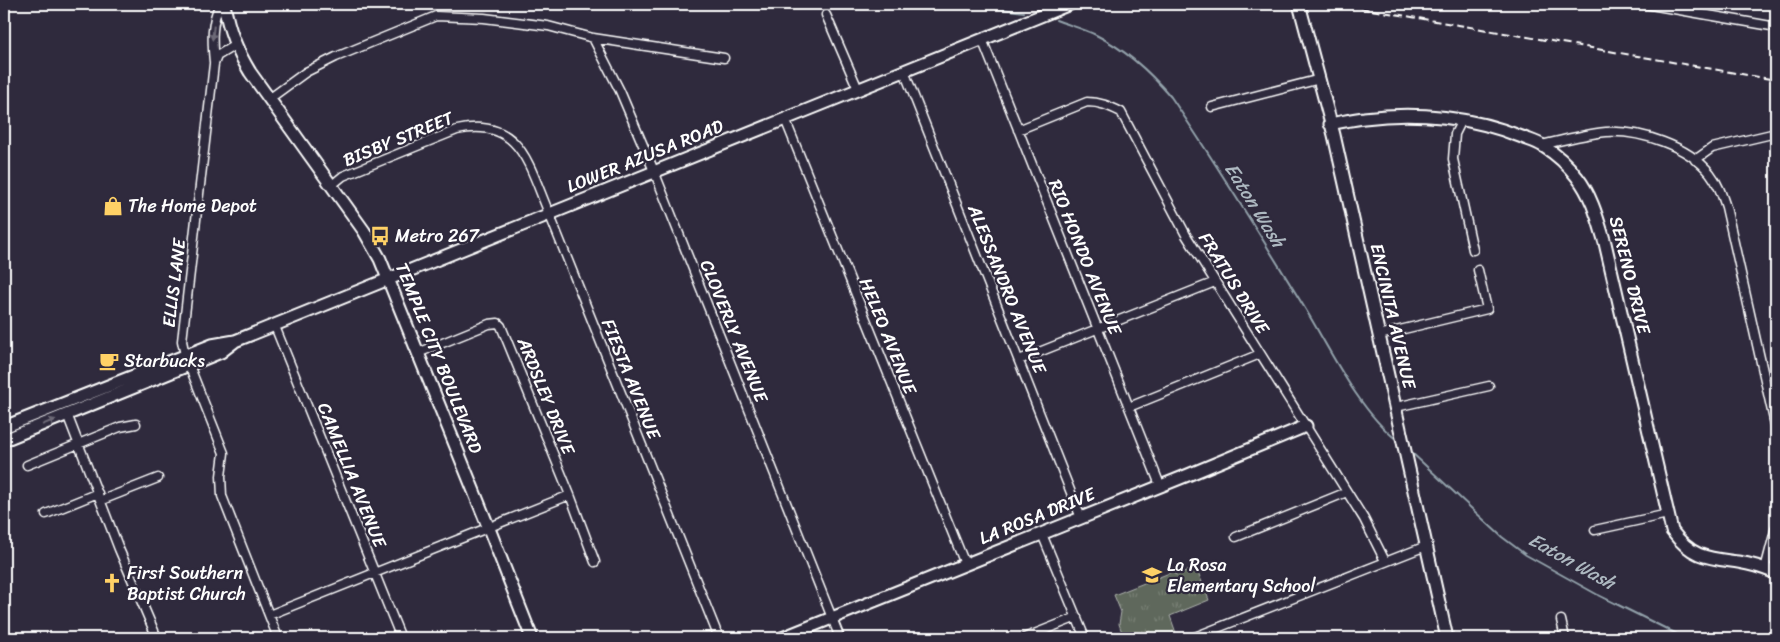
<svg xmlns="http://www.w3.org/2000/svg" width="1780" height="642" font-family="Sriracha,sans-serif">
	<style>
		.grass { fill: url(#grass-tufts); stroke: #afb4ae }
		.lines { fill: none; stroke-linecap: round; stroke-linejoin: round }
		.stream { stroke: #92a1aa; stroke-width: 2 }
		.street-casing { stroke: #fff; stroke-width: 11 }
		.secondary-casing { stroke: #fff; stroke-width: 15 }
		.street { stroke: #2f2a3d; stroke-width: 8 }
		.secondary { stroke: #2f2a3d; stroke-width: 11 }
		.rail { stroke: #fff; stroke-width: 2; stroke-dasharray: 8 4; stroke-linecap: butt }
		.oneway { fill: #6d6a77 }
		.labels { text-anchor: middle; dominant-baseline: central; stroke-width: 4.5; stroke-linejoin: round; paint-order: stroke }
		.street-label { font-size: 18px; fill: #fff; stroke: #2f2a3d }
		.poi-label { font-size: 18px; fill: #fff; stroke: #2f2a3d; text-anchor: start }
		.water-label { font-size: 19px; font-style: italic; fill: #adb8c0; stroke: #2f2a3d }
	</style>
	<defs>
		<pattern id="grass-tufts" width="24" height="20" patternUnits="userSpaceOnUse" patternTransform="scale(1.25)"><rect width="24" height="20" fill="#5f685c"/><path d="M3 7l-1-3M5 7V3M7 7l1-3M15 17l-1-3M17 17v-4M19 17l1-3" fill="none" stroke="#777f74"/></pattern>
	</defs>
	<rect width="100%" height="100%" fill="#2f2a3d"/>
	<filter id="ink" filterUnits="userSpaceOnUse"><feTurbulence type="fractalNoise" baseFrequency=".02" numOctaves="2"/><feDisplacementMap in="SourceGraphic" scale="10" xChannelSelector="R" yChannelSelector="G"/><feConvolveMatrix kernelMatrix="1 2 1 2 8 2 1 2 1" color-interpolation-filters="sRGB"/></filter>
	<g filter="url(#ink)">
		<path class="grass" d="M 1196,567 L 1209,600 L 1170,616 L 1176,633 L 1164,638 L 1124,638 L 1119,624 L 1121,612 L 1114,595 L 1172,572 L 1176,575 Z"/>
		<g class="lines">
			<path class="stream" d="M 965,4 L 1024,12
				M 1056,20 C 1069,25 1084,29 1096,35 C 1126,50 1150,72 1171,97 C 1218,166 1262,238 1306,310 C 1330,350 1360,412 1397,440
				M 1411,452 L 1502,537 L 1526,555 L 1598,595 L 1685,638"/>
			<defs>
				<path id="street" d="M 1645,4 L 1771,26
					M 826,15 L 858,89
					M 593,38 L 620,91 L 654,171 L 840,638
					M 982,39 L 1160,485
					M 214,62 C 212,42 211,22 220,4
					M 904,71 L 1081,518
					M 269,99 L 306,72 L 336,57 L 436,16 L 484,18 L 548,26 L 593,38 L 724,58
					M 1212,107 L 1320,79
					M 785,119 L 965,564
					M 1462,120 L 1455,134 L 1453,159 L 1473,250
					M 1018,130 L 1087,102 C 1100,102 1109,106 1121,112 L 1186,235 L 1364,519 L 1385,561
					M 1542,145 C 1563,140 1585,134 1606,132 C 1640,130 1688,146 1710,173 C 1718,183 1722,195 1726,207 L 1776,429
					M 1695,160 L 1712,148 L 1776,133
					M 332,185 L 343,176 L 457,130 C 521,116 529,167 549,213 L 719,638
					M 274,324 L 401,638
					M 1379,335 L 1487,309 L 1478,270
					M 418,353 L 489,324 L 498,323 L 501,326 L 570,495 L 595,562
					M 185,355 L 182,341 L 214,64 L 217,56 L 235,45
					M 1019,360 L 1215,282
					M 189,365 L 224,453 L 221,476 L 222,496 L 278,638
					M 1129,407 L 1260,354
					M 1396,407 L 1489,386
					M 67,414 L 119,549 L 157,638
					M 27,465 L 120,427 L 136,424
					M 102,500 L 158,478
					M 46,514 L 98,493
					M 1595,530 L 1668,514
					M 1042,534 L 1085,638
					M 1236,537 L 1347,492
					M 1765,569 L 1776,527
					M 269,615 L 570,495
					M 1561,620 L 1565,638
					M 1024,638 L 1077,617
					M 1192,638 L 1426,546"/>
				<path id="secondary" d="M 224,4 C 229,31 236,49 250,72 L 364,231 L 380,259 L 488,526 L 532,638
					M 1299,4 L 1334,135 L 1447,638
					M 1330,124 C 1342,122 1353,119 1364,118 C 1417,111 1473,117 1522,137 C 1529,140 1537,142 1543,146 C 1556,154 1568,165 1577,177 C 1592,196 1598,220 1605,243 L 1672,531 C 1692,558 1708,558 1738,562 C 1751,564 1764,568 1776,573
					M 4,427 L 212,345 L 235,341 L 1070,4
					M 4,440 L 189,365 L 221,352 L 234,342
					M 782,638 L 1188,475 L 1306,426"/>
			</defs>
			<use href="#street" class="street-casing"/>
			<use href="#secondary" class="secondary-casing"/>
			<use href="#street" class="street"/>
			<use href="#secondary" class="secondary"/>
			<path class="rail" d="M 1337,4 L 1776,80"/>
		</g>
		<defs><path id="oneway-solid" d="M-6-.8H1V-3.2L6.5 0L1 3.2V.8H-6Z" transform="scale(1.25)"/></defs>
		<g class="oneway">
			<use href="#oneway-solid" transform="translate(213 33) rotate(96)"/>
			<use href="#oneway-solid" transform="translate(49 422) rotate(-22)"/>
		</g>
	</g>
	<defs>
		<symbol id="shop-bare" viewBox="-9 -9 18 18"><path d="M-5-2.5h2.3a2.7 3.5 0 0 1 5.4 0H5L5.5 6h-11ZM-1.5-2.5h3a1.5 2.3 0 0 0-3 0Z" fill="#ffd166" stroke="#2f2a3d" stroke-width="2.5" paint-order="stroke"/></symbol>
		<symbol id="bus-bare" viewBox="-9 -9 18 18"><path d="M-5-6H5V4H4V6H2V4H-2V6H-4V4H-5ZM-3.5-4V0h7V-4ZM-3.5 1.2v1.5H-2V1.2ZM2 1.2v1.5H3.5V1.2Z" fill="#ffd166" stroke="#2f2a3d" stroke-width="2.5" paint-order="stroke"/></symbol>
		<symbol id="cafe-bare" viewBox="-9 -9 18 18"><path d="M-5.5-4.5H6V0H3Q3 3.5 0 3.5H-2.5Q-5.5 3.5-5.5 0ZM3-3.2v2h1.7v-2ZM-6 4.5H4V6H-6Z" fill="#ffd166" stroke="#2f2a3d" stroke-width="2.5" paint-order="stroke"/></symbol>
		<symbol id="school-bare" viewBox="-9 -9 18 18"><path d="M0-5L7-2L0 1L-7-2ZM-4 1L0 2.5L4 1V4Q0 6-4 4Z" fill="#ffd166" stroke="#2f2a3d" stroke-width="2.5" paint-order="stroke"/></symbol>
		<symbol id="church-bare" viewBox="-9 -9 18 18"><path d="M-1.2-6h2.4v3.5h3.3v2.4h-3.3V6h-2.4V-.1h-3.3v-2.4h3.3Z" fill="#ffd166" stroke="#2f2a3d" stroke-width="2.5" paint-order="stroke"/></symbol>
	</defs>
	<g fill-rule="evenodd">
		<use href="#shop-bare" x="99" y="192" width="28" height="28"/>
		<use href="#bus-bare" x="366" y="222" width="28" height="28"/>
		<use href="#cafe-bare" x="95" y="347" width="28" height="28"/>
		<use href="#school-bare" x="1138" y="561" width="28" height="28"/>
		<use href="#church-bare" x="98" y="569" width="28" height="28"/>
	</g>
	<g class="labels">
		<g class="street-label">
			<text transform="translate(398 139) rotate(-22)">BISBY STREET</text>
			<text transform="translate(645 156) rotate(-22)">LOWER AZUSA ROAD</text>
			<text transform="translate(1085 257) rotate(68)">RIO HONDO AVENUE</text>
			<text transform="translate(1630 275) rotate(76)">SERENO DRIVE</text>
			<text transform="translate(174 283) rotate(-83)">ELLIS LANE</text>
			<text transform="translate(1234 283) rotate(58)">FRATUS DRIVE</text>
			<text transform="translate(1007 289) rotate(68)">ALESSANDRO AVENUE</text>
			<text transform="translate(1393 316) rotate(77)">ENCINITA AVENUE</text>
			<text transform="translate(734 331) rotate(68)">CLOVERLY AVENUE</text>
			<text transform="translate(888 336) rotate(68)">HELEO AVENUE</text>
			<text transform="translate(439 358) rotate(68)">TEMPLE CITY BOULEVARD</text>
			<text transform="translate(631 379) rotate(68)">FIESTA AVENUE</text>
			<text transform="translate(546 396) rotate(68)">ARDSLEY DRIVE</text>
			<text transform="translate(352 475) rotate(68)">CAMELLIA AVENUE</text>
			<text transform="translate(1037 516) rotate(-22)">LA ROSA DRIVE</text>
		</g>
		<g class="poi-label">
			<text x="128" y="206">The Home Depot</text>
			<text x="395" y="236">Metro 267</text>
			<text x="124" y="361">Starbucks</text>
			<text x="1167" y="565">La Rosa<tspan x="1167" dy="21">Elementary School</tspan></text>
			<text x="127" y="573">First Southern<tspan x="127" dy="21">Baptist Church</tspan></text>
		</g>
		<g class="water-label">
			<text transform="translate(1255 205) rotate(58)">Eaton Wash</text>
			<text transform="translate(1572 561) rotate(29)">Eaton Wash</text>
		</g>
	</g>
	<rect width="1780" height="642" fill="none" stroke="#2f2a3d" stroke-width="20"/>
	<rect x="10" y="10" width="1760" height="622" fill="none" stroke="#fff" stroke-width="2" filter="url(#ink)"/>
</svg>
